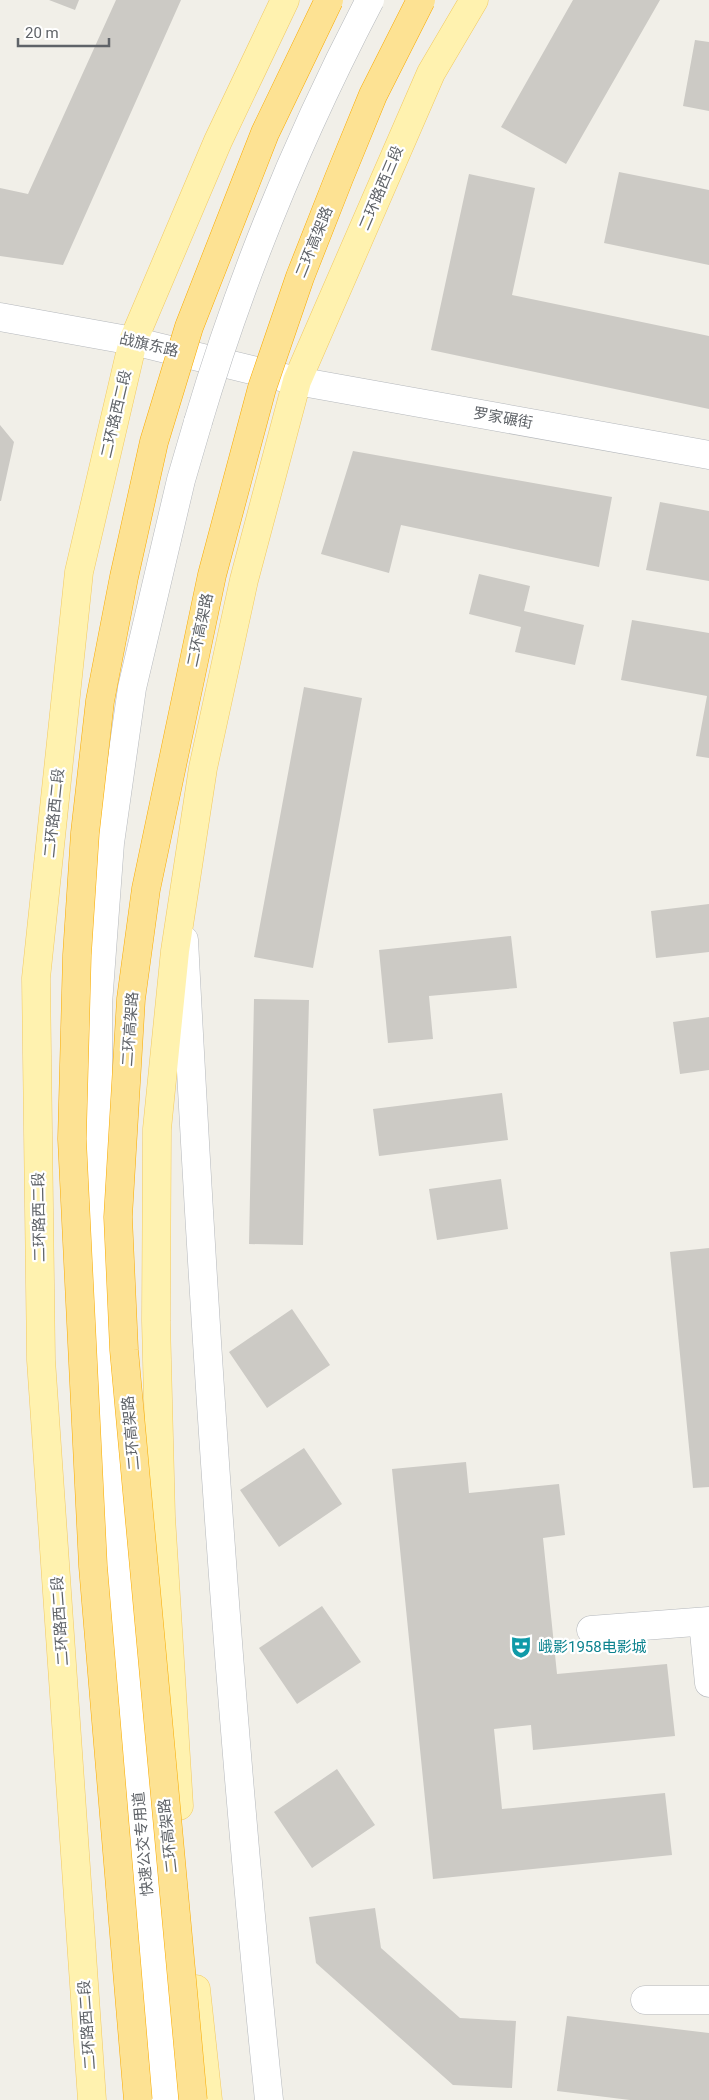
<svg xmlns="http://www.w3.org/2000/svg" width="709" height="2100" font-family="Roboto,'Noto Sans SC',sans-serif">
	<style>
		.building { fill: #cccac5 }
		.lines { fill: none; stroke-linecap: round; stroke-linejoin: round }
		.minor-casing { stroke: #b5b8bc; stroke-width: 29 }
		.major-casing { stroke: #f2c960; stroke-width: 29 }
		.minor { stroke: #fff; stroke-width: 28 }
		.major { stroke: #fff2af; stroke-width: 28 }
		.minor-bridge-casing { stroke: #b5b8bc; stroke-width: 29; stroke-linecap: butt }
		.highway-bridge-casing { stroke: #f9ab00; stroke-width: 29; stroke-linecap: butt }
		.minor-bridge { stroke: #fff; stroke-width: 28 }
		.highway-bridge { stroke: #fde293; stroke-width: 28 }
		.labels { text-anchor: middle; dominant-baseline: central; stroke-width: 4.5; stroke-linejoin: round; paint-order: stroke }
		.street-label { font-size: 15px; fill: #5f6368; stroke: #fff }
		.culture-label { font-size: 15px; fill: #0d838f; stroke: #fff; text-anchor: start }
	</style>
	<rect width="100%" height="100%" fill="#f1efe8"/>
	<path class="building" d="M 49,0 L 79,0 L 75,10 Z
		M 116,0 L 181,0 L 63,265 L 0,256 L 0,188 L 28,194 Z
		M 573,0 L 660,0 L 566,164 L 501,127 Z
		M 695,40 L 709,42 L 709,111 L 683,106 Z
		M 619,172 L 709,190 L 709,265 L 604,243 Z
		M 469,174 L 535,188 L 512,295 L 709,336 L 709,409 L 431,350 Z
		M 0,425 L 14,442 L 1,501 L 0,501 Z
		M 353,451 L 612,497 L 599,567 L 401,525 L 389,573 L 321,554 Z
		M 660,502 L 709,511 L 709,581 L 646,570 Z
		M 479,574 L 530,586 L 524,611 L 584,625 L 575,665 L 515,652 L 521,627 L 469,614 Z
		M 632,620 L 709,633 L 709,758 L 696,756 L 707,696 L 621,680 Z
		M 304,687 L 362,698 L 313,968 L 254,957 Z
		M 709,904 L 709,952 L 656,958 L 651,911 Z
		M 511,936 L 517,988 L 429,996 L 433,1039 L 388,1043 L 379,950 Z
		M 254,999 L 309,1000 L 303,1245 L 249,1244 Z
		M 709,1017 L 709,1070 L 680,1074 L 673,1022 Z
		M 502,1093 L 508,1140 L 379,1156 L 373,1109 Z
		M 501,1179 L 508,1229 L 437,1240 L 429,1189 Z
		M 709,1248 L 709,1487 L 693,1488 L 670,1252 Z
		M 292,1309 L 330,1365 L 267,1408 L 229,1352 Z
		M 304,1448 L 342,1504 L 279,1547 L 240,1490 Z
		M 466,1462 L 469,1493 L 559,1484 L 565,1535 L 543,1538 L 557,1674 L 667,1664 L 675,1736 L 533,1750 L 531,1725 L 494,1729 L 502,1809 L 665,1793 L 672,1855 L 433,1879 L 392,1469 Z
		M 322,1606 L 361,1662 L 297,1704 L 259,1648 Z
		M 337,1769 L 375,1825 L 312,1868 L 274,1812 Z
		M 375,1908 L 381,1948 L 460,2018 L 516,2021 L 512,2088 L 453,2085 L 316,1963 L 309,1917 Z
		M 567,2016 L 709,2033 L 709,2100 L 630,2100 L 557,2091 Z"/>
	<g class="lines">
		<defs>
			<path id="minor" d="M 0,317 L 133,341 L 297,381 L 709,455
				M 184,940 C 204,1326 229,1715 269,2100
				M 703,1622 L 709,1683
				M 591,1630 L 709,1621
				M 645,2000 L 709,2000
				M 165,2100 L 123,1618 L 99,1272 L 98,1004 L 110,843 L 132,688 L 181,480 L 198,422"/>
			<path id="major" d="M 179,1806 L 161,1517 L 156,1321 L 157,1129 L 175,951 L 203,768 L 244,580 L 297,381 L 431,73 L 474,0
				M 196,1989 L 208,2100
				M 92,2100 L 41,1360 L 36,978 L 79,572 L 133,341 L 218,141 L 285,0"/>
		</defs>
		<use href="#minor" class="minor-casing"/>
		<use href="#major" class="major-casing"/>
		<use href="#minor" class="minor"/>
		<use href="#major" class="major"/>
		<defs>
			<path id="minor-bridge" d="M 198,422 C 241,277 300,134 370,0"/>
			<path id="highway-bridge" d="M 138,2100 L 93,1566 L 72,1139 L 77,955 L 85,833 L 100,701 L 124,577 L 154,442 L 189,327 L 265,133 L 329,0
				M 193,2100 L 124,1350 L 118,1217 L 131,999 L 146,889 L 212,575 L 262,388 L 300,277 L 339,178 L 373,95 L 421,0"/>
		</defs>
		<use href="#minor-bridge" class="minor-bridge-casing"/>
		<use href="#highway-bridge" class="highway-bridge-casing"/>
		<use href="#minor-bridge" class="minor-bridge"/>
		<use href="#highway-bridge" class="highway-bridge"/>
	</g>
	<defs>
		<symbol id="theatre-bare" viewBox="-9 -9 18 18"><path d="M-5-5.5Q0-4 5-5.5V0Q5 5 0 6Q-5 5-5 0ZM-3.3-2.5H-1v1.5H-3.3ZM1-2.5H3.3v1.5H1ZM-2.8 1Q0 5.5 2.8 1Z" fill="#0f9aa8" stroke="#fff" stroke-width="2.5" paint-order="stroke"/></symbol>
	</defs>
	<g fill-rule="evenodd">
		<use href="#theatre-bare" x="505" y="1631" width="32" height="32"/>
	</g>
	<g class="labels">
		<g class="street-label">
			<text transform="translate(381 188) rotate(-67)">二环路西三段</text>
			<text transform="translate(314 242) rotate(-68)">二环高架路</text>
			<text transform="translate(149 345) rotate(13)">战旗东路</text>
			<text transform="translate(116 414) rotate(-77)">二环路西二段</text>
			<text transform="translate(503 418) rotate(10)">罗家碾街</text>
			<text transform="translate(200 630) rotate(-78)">二环高架路</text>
			<text transform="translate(54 813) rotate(-84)">二环路西二段</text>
			<text transform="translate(130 1029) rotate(-86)">二环高架路</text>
			<text transform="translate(39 1217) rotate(-91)">二环路西二段</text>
			<text transform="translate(131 1433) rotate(-95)">二环高架路</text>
			<text transform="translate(60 1621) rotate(-94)">二环路西二段</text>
			<text transform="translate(168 1836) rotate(-96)">二环高架路</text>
			<text transform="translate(143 1844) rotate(-95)">快速公交专用道</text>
			<text transform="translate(87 2025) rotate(-94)">二环路西二段</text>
		</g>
		<g class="culture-label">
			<text x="538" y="1647">峨影1958电影城</text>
		</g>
	</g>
	<path d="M18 38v8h91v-8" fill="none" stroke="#5f6368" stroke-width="2.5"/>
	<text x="25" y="38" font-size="15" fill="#5f6368" stroke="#ffffff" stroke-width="4" paint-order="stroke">20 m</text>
</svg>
